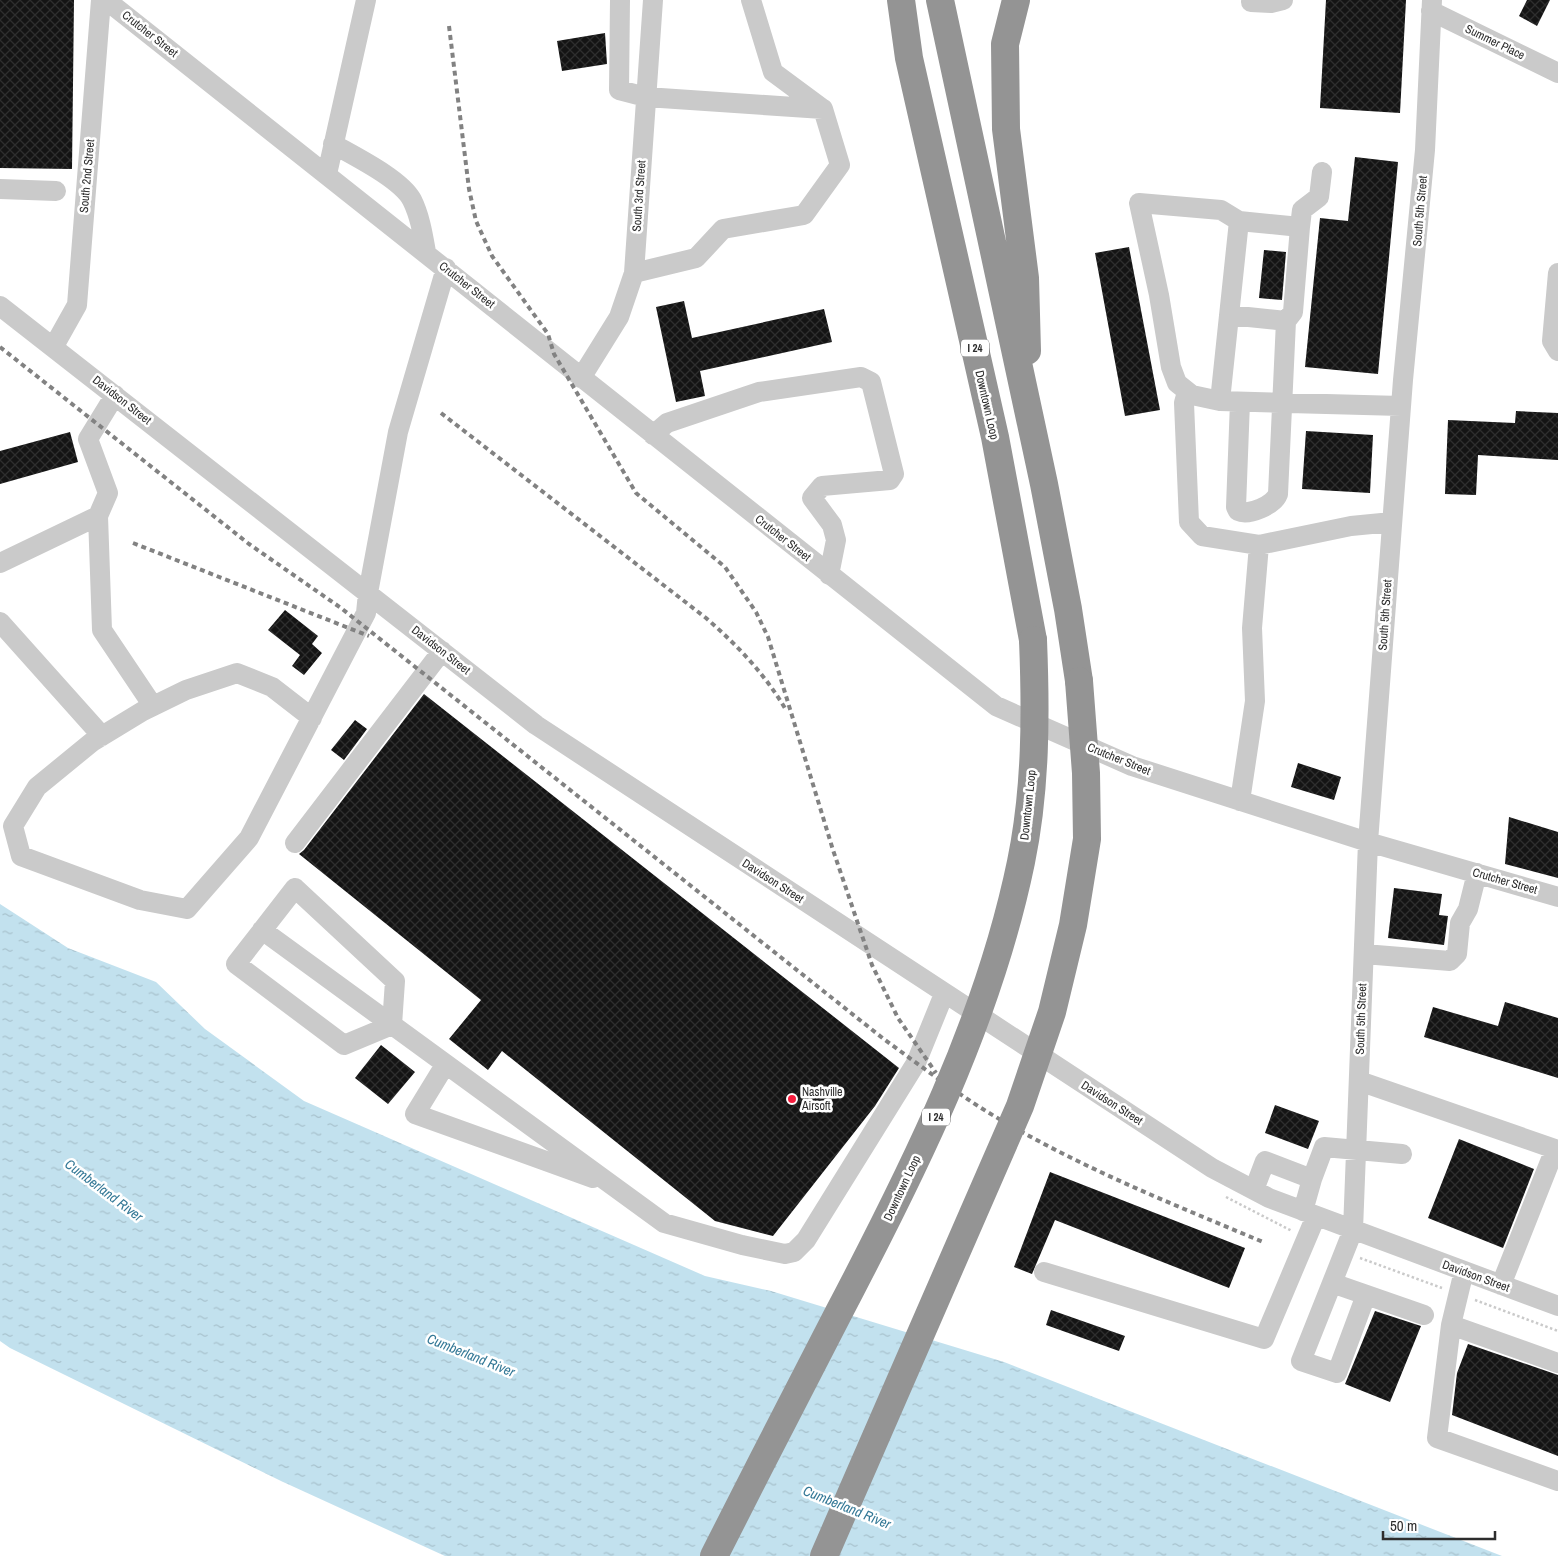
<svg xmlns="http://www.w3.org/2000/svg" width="1558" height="1556" font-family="'Archivo Narrow',sans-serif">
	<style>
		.water { fill: url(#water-ripples) }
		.building { fill: url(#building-cross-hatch) }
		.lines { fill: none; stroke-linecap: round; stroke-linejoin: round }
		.path { stroke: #cacaca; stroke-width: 2.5; stroke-dasharray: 2.5 2.5; stroke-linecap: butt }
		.minor { stroke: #cacaca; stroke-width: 20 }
		.highway { stroke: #949494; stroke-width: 28 }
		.rail { stroke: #828282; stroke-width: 4; stroke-dasharray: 5 4; stroke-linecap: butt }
		.highway-bridge { stroke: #949494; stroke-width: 28 }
		.poi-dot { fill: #f61c3d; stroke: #fff; stroke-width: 2 }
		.labels { text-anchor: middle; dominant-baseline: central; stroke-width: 5; stroke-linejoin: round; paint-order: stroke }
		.shield { fill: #fff; stroke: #6c6c6c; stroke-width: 1 }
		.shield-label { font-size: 11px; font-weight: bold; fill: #2d2d2d }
		.street-label { font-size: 12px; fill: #2d2d2d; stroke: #fff }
		.poi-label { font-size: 12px; fill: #2d2d2d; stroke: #fff; text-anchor: start }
		.water-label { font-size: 14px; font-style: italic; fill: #337896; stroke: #fff }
	</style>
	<defs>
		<pattern id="water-ripples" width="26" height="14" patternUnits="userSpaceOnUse" patternTransform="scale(1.25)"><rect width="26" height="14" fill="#c2e1ee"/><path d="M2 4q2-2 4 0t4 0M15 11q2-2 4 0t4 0" fill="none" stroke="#a7c1cc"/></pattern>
		<pattern id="building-cross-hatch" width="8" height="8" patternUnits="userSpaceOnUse" patternTransform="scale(1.25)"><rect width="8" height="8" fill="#141414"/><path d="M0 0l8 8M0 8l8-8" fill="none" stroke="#2e2e2e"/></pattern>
	</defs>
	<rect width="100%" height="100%" fill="#fff"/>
	<path class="water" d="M 0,904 L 68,948 L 156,982 L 205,1029 L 304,1101 L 705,1276 L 771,1291 L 1004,1362 L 1502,1556 L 445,1556 L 281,1481 L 10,1348 L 0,1341 Z"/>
	<path class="building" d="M 0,0 L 74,0 L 72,169 L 0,168 Z
		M 1326,0 L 1406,0 L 1400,113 L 1320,108 Z
		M 1527,0 L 1550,0 L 1537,26 L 1519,16 Z
		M 605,33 L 607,64 L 562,71 L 557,41 Z
		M 1355,157 L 1398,162 L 1378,374 L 1305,367 L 1320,218 L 1348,221 Z
		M 1129,247 L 1160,410 L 1125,416 L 1095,253 Z
		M 1264,250 L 1286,252 L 1282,300 L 1259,298 Z
		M 684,301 L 692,338 L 824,309 L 832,342 L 700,371 L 705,396 L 676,402 L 656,307 Z
		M 1516,411 L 1558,413 L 1558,460 L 1478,455 L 1476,495 L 1445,494 L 1448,420 L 1515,423 Z
		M 1306,431 L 1373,435 L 1370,493 L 1302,489 Z
		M 70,432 L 78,462 L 0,484 L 0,451 Z
		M 285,610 L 318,636 L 312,644 L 322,653 L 304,675 L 292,666 L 300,655 L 268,630 Z
		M 424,694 L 899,1068 L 875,1106 L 773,1236 L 715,1221 L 502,1051 L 488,1070 L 449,1039 L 481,1000 L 299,854 L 304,850 Z
		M 355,720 L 367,729 L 344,760 L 331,750 Z
		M 1298,763 L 1341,777 L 1334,800 L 1291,787 Z
		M 1509,817 L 1558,832 L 1558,878 L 1505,864 Z
		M 1394,888 L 1442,894 L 1439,915 L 1448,916 L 1444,945 L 1388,938 Z
		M 1505,1002 L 1558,1018 L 1558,1078 L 1424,1037 L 1433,1007 L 1498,1026 Z
		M 381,1045 L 415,1072 L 388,1104 L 355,1078 Z
		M 1275,1105 L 1319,1121 L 1308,1149 L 1265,1133 Z
		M 1459,1139 L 1534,1169 L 1503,1248 L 1428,1218 Z
		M 1050,1172 L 1245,1248 L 1229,1288 L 1055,1220 L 1032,1274 L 1014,1267 Z
		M 1051,1310 L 1125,1336 L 1119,1351 L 1046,1325 Z
		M 1375,1311 L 1421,1326 L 1390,1402 L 1345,1384 Z
		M 1468,1344 L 1558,1375 L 1558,1456 L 1452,1415 L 1457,1373 Z"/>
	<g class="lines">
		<path class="path" d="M 1226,1197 L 1292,1231
			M 1360,1258 L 1442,1288
			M 1475,1300 L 1558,1331"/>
		<path class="minor" d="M 106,0 L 996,706 L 1132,766 L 1368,842 L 1558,897
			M 620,0 L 619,90 L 646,97 L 823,109 L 840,165 L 804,215 L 723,229 L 696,258 L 634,273
			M 751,0 L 773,72 L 823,109
			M 1251,2 L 1271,3 L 1283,0
			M 1431,11 L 1558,73
			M 333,144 C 354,156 401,179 412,200 C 420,216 423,235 426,252
			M 327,174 L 366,0
			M 0,189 L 56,191
			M 1239,221 L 1221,210 L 1139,203 L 1159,295 L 1171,367 L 1177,383 L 1192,395 L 1220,401 L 1401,406
			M 1300,227 L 1302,210 L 1319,197 L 1322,172
			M 1558,273 L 1552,341 L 1558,351
			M 0,306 L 536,725 L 1212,1168 L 1269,1198 L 1558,1306
			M 1229,315 L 1286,321
			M 54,346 L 77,305 L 101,0
			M 581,378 L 619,317 L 634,273 L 653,0
			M 1187,392 L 1184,403 L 1189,522 L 1202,536 L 1259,545
			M 115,395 L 88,439 L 108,493 L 98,516 L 102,630 L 153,706
			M 1220,401 L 1239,221 L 1300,227 L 1293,312 L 1286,321 L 1278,494 C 1274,505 1249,516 1238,511 L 1236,507 L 1240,402
			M 653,435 L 667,423 L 759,392 L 861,377 L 871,382 L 894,474 L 890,480 L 822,486 L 812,498 L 832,525 L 836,540 L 829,575
			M 0,563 L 98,516
			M 0,622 L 102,736
			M 312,718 L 272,687 L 237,673 L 186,690 L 143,711 L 92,742 L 37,787 L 13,826 L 21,856 L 140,900 L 187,909 L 249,838 L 366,613 L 368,593 L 398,432 L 446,268
			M 1240,801 L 1255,701 L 1252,628 L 1259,545 L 1351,526 L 1392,522
			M 295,843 L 442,651
			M 295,888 L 395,981 L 392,1025 L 344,1045 L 236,964 Z
			M 262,930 L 664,1223 L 742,1245 L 785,1254 L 794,1252 L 806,1240 L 916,1063 L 944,994
			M 1364,954 L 1450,961 L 1457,954 L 1460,923 L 1468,909 L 1477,873
			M 445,1065 L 415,1114 L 593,1178
			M 1359,1081 L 1555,1149 L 1501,1285
			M 1312,1179 L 1324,1147 L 1402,1154
			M 1254,1190 L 1265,1161 L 1312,1179 L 1303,1211
			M 1464,1271 L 1451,1325 L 1558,1363
			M 1044,1272 L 1264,1339 L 1316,1216
			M 1332,1283 L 1301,1361 L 1337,1373 L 1366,1295
			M 1424,1315 L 1332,1283 L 1353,1230 L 1368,842 L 1403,380 L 1425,150 L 1432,0
			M 1451,1325 L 1437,1438 L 1558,1481"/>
		<path class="highway" d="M 901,0 L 909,58 L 995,437 L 1033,640
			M 940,0 L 1044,484 L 1068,609 L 1079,681
			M 1016,0 L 1005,44 L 1006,129 L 1025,278 L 1027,351"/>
		<path class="rail" d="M 449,26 L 469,189 L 476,221 L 492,256 L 548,334 L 554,354 L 636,493 L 725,567 L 756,612 L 768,637 L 833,850 L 872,965 L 898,1018 L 936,1073
			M 0,347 L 249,544 L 341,608 L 885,1040 C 925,1069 965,1100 1008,1124 C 1089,1171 1177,1206 1263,1242
			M 441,413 L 706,618 C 737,645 765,674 786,710
			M 133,543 L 369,636"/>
		<path class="highway-bridge" d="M 714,1556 C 755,1475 796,1395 838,1314 C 913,1171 988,1022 1021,862 C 1036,789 1036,714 1033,640
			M 824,1556 L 1020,1106 L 1052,1012 L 1073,925 L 1087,839 L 1086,773 L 1079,681"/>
	</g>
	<circle class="poi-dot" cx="792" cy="1099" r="5"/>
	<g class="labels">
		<g class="shield">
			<rect x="961" y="339.5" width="28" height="17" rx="4"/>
			<rect x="922" y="1108.5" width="28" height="17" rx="4"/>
		</g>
		<g class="shield-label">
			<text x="975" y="348">I 24</text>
			<text x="936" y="1117">I 24</text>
		</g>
		<g class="street-label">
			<text transform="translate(150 34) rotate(38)">Crutcher Street</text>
			<text transform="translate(1495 42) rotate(26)">Summer Place</text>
			<text transform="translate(87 176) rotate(-85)">South 2nd Street</text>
			<text transform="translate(639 196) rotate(-86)">South 3rd Street</text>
			<text transform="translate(1420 211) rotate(-85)">South 5th Street</text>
			<text transform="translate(467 285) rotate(38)">Crutcher Street</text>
			<text transform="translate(122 400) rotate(38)">Davidson Street</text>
			<text transform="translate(987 405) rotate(77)">Downtown Loop</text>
			<text transform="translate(783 538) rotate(38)">Crutcher Street</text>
			<text transform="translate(1385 615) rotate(-86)">South 5th Street</text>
			<text transform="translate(441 650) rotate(38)">Davidson Street</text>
			<text transform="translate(1119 759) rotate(22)">Crutcher Street</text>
			<text transform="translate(1028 805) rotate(-84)">Downtown Loop</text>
			<text transform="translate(773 881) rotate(33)">Davidson Street</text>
			<text transform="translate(1505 881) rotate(16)">Crutcher Street</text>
			<text transform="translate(1361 1019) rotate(-88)">South 5th Street</text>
			<text transform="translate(1112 1103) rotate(33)">Davidson Street</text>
			<text transform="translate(902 1188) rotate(-65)">Downtown Loop</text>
			<text transform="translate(1476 1276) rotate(20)">Davidson Street</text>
		</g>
		<g class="poi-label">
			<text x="802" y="1092">Nashville<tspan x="802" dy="14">Airsoft</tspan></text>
		</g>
		<g class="water-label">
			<text transform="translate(104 1190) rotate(37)">Cumberland River</text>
			<text transform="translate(471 1355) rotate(22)">Cumberland River</text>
			<text transform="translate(847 1507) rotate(22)">Cumberland River</text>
		</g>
	</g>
	<path d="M1383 1531v8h112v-8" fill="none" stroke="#2d2d2d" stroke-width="2.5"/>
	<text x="1390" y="1531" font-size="15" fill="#2d2d2d" stroke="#ffffff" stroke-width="4" paint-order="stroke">50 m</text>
</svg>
